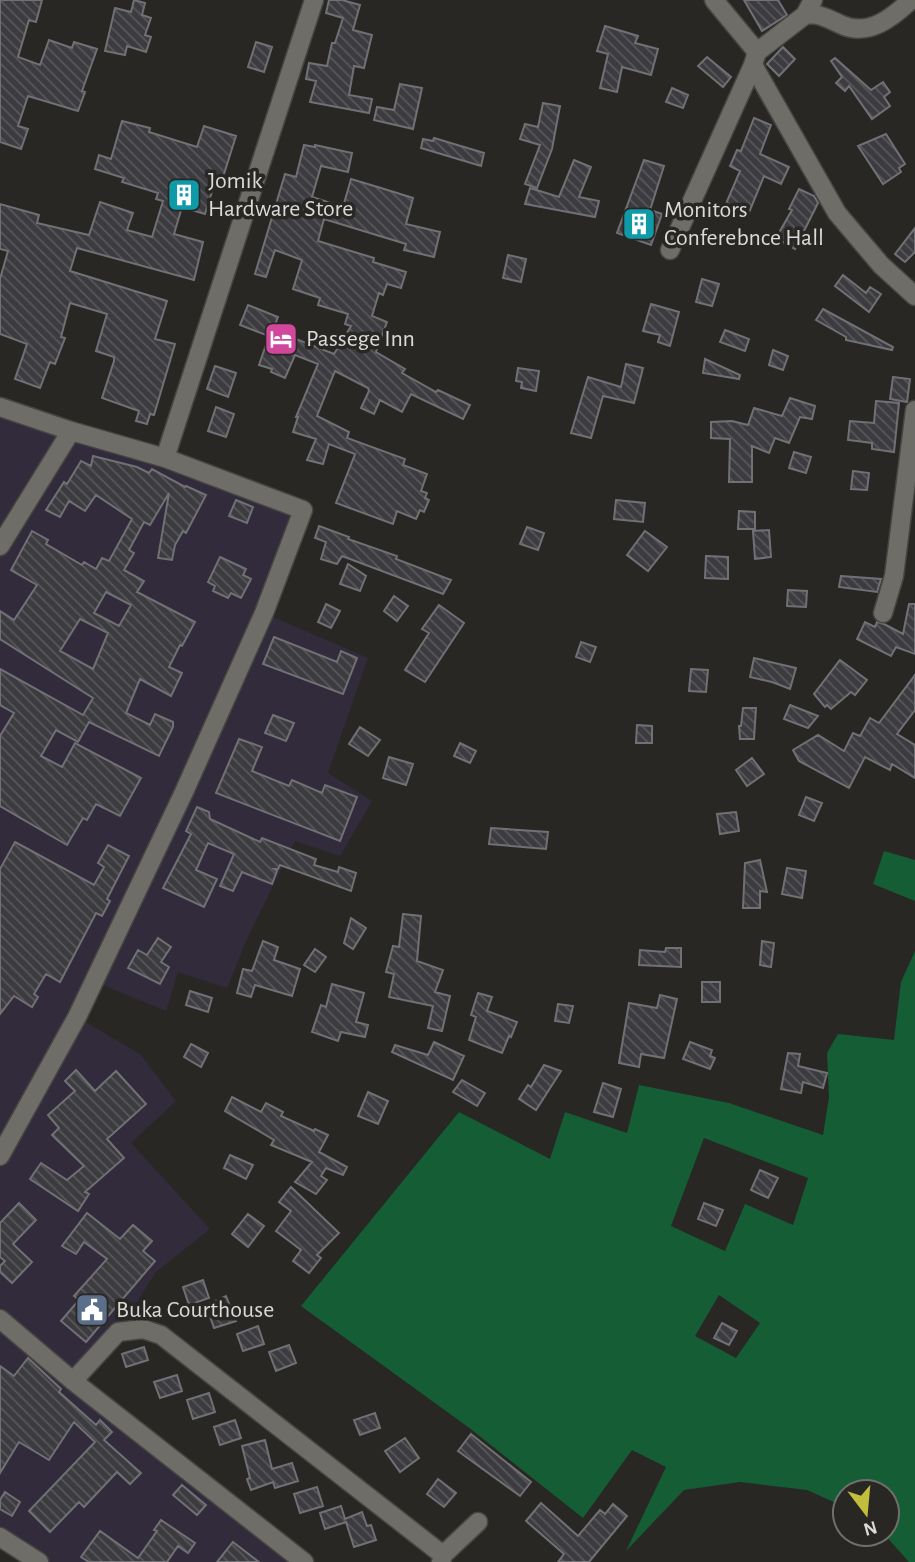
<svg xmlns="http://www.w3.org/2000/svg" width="915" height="1562" font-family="'Alegreya Sans',sans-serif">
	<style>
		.commercial { fill: #312b3c }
		.green { fill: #145d35; fill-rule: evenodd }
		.building { fill: url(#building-back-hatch); stroke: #707075; stroke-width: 2; fill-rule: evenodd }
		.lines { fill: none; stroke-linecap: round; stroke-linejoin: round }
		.minor-casing { stroke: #464542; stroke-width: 21 }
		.minor { stroke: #6f6d68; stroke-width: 18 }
		.labels { text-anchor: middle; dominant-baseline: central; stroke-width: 7; stroke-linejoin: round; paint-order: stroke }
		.poi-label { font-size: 24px; fill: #dbdad7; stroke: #292724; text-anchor: start }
	</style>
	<defs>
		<pattern id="building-back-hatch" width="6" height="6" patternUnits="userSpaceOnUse" patternTransform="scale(1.75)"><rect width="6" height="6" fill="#3c3c40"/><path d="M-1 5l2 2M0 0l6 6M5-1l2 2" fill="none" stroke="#58585b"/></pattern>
	</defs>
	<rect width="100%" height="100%" fill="#292724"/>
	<path class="commercial" d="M 0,407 L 303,510 L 264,613 L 368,658 L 328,773 L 372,801 L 340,856 L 295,841 L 247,939 L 227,988 L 178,972 L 166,1011 L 93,981 L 77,1017 L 140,1054 L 176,1101 L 131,1143 L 210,1229 L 156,1272 L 118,1332 L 73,1381 L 304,1562 L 39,1562 L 0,1537 Z"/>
	<path class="green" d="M 884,851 L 915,860 L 915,901 L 873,884 Z
		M 915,951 L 915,1562 L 909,1562 L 884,1534 L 887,1534 L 887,1492 L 845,1492 L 845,1507 L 807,1490 L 740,1482 L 684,1490 L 626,1551 L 666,1467 L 632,1450 L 583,1518 L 468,1427 L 301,1306 L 459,1112 L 550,1159 L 565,1112 L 627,1133 L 639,1085 L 729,1103 L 823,1135 L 829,1097 L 827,1053 L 838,1034 L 894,1040 L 901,982 ZM 704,1138 L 808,1178 L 793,1225 L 745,1204 L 725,1251 L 671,1226 ZM 719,1295 L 760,1323 L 736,1358 L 695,1336 Z"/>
	<path class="building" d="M 0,0 L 42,0 L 36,22 L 29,20 L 18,57 L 40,65 L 49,40 L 72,48 L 74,42 L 97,49 L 82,91 L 85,92 L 78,111 L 28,96 L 18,126 L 28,129 L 21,149 L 0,142 Z
		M 134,0 L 145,3 L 142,15 L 151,18 L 145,35 L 151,37 L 146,52 L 127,46 L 125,55 L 105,51 L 115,8 L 131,12 Z
		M 329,0 L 342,0 L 360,5 L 353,30 L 372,35 L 364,68 L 354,66 L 349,95 L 372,99 L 369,113 L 310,102 L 316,81 L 306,79 L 309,63 L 327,66 L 332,43 L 335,43 L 343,18 L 326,13 Z
		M 744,0 L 778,0 L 787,15 L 762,31 Z
		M 605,26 L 638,36 L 635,43 L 658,49 L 651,75 L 622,67 L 617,92 L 600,88 L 608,54 L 597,51 Z
		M 256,42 L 272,47 L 264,72 L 248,67 Z
		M 783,47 L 795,59 L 779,76 L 767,64 Z
		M 707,57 L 731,77 L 723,87 L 698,66 Z
		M 835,58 L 871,90 L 883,82 L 890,92 L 884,97 L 890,106 L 872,119 L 849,86 L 845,91 L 836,83 L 842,77 L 831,61 Z
		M 400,84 L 422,88 L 413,129 L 374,120 L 377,107 L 394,110 Z
		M 672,88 L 688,95 L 683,108 L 666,102 Z
		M 543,103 L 560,106 L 552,149 L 537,188 L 525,184 L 540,145 L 520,139 L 525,124 L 538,127 Z
		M 754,118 L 771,125 L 760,154 L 789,167 L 781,184 L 764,176 L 748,215 L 725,206 L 740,171 L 730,166 L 737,150 L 741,151 Z
		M 122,121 L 150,128 L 149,132 L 197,147 L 204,126 L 236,136 L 223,177 L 217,176 L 205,214 L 182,207 L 174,234 L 203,242 L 194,280 L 77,248 L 70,271 L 167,301 L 155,339 L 175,344 L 154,415 L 150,414 L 147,424 L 136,421 L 139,411 L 102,398 L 114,361 L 114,357 L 96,351 L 107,314 L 70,303 L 61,337 L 65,338 L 55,364 L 50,362 L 40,388 L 15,379 L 27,344 L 0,334 L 0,279 L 8,251 L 0,249 L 0,204 L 39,215 L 37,223 L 89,235 L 100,202 L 133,213 L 127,230 L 152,237 L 163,201 L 156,199 L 158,193 L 122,182 L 124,178 L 95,169 L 99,155 L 111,159 Z
		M 886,134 L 905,164 L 899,168 L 901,172 L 883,184 L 858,146 Z
		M 434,138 L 484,153 L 481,166 L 421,148 L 423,139 L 433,141 Z
		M 304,145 L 315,147 L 315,145 L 352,153 L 348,172 L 321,166 L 312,197 L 343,207 L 351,179 L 381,188 L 413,198 L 406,224 L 440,232 L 434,257 L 404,250 L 406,244 L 324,219 L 318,241 L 374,258 L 373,262 L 406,272 L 401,288 L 387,284 L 383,295 L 379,293 L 372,316 L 387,322 L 376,352 L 405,369 L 402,373 L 436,392 L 438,390 L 470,405 L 463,419 L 411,394 L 402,412 L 380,400 L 374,414 L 361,408 L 369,391 L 368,388 L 335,371 L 317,416 L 349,432 L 347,438 L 405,459 L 403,465 L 427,474 L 421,491 L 427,493 L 425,498 L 429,500 L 424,512 L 420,510 L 416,519 L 397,511 L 393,524 L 336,503 L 355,454 L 329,444 L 323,464 L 307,460 L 316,439 L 293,432 L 298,417 L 296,417 L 318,364 L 295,355 L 285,378 L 271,372 L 272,369 L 259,365 L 269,336 L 240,325 L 248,305 L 278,317 L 273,330 L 334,354 L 351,326 L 345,324 L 348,314 L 318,305 L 320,298 L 293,289 L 302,260 L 275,250 L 266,277 L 255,274 L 285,174 L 296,177 Z
		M 574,160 L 591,167 L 579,197 L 599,201 L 595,217 L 525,204 L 530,188 L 559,197 Z
		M 644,160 L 664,166 L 650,210 L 662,214 L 651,245 L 617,233 Z
		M 799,189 L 814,196 L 818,203 L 795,249 L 776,238 L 792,210 L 789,209 Z
		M 915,228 L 915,252 L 905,262 L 895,254 Z
		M 508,255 L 526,259 L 521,282 L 503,278 Z
		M 843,275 L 866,293 L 870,287 L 881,294 L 869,312 L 835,286 Z
		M 702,279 L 719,284 L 712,306 L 696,302 Z
		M 651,304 L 679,312 L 670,346 L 658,342 L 660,335 L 643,331 Z
		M 823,309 L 893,347 L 892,350 L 846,340 L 846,337 L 816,320 Z
		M 725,330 L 749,339 L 745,351 L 720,342 Z
		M 773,350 L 788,356 L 783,370 L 769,365 Z
		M 705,359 L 740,375 L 739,379 L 703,373 Z
		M 626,364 L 643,368 L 634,403 L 603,396 L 591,438 L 571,433 L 588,377 L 621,387 Z
		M 215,366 L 236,373 L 228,397 L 207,389 Z
		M 518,368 L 539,371 L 536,391 L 521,388 L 522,382 L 516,381 Z
		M 893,377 L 910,379 L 907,402 L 890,399 Z
		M 790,398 L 815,406 L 812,419 L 800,417 L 789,443 L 775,438 L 769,453 L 752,446 L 752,482 L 729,482 L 730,439 L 711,438 L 711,422 L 732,421 L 748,425 L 754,408 L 782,416 Z
		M 876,401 L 899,403 L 894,452 L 872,449 L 872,443 L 848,440 L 850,421 L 874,423 Z
		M 216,407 L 234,414 L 226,437 L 208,431 Z
		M 794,452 L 811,457 L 806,473 L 789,468 Z
		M 93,456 L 137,467 L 149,473 L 152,469 L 185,487 L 186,486 L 206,495 L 186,533 L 183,531 L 175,545 L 172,560 L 158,558 L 169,493 L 150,525 L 144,522 L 129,550 L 134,553 L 124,570 L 144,581 L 137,592 L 195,622 L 182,646 L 180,645 L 169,667 L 182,673 L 171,696 L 140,679 L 126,713 L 150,725 L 155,714 L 173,722 L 173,727 L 159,756 L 89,722 L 78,742 L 56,730 L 41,756 L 62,767 L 75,743 L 141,778 L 120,816 L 96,804 L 87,820 L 83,818 L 67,845 L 0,806 L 0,736 L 14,713 L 0,705 L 0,669 L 83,715 L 93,698 L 0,639 L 0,611 L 14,620 L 37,585 L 11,570 L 32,531 L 48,540 L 46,544 L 82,565 L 84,562 L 96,569 L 102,558 L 109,561 L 132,519 L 96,495 L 85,511 L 69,501 L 60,517 L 46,510 L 64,482 L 67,484 L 81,461 L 91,466 ZM 106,592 L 131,605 L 119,626 L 94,613 ZM 80,619 L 108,633 L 93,669 L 60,651 Z
		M 853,471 L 869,473 L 867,490 L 851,489 Z
		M 236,500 L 253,507 L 247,523 L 229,516 Z
		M 616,500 L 645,503 L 643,522 L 614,519 Z
		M 739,511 L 755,512 L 755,529 L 738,529 Z
		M 319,526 L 349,537 L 348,539 L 397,556 L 396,559 L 451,580 L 443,594 L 342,556 L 337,564 L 321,559 L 326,542 L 315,538 Z
		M 527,527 L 544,533 L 538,550 L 520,544 Z
		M 769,530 L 771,557 L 755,559 L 753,531 Z
		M 645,531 L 667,547 L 648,571 L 627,555 Z
		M 706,556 L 728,557 L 728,579 L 705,578 Z
		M 220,557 L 246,569 L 243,575 L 251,579 L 241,598 L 231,593 L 228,598 L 213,591 L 215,586 L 208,582 Z
		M 348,564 L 366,576 L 360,591 L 340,584 Z
		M 841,576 L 881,579 L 877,592 L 839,587 Z
		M 788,590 L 807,591 L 806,607 L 787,606 Z
		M 394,596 L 408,606 L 397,621 L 384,611 Z
		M 326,604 L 340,611 L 331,628 L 318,622 Z
		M 909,604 L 915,604 L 915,654 L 896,647 L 891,656 L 857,639 L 865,622 L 875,627 L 877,622 L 884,624 L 903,634 Z
		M 439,605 L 464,623 L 425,682 L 405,670 L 429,633 L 422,629 Z
		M 274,637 L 337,662 L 341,651 L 357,658 L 343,694 L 263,664 Z
		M 581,642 L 596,647 L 590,662 L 576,657 Z
		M 754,658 L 796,668 L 790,689 L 772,682 L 750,677 Z
		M 840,660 L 867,680 L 855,695 L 851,692 L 831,709 L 827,705 L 825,707 L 814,694 Z
		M 691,669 L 708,670 L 706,692 L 689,691 Z
		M 915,675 L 915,710 L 897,734 L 915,745 L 915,778 L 892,764 L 890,770 L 865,757 L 849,788 L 799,761 L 793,750 L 818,735 L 844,751 L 853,733 L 860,736 L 870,718 L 879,723 Z
		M 790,705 L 818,716 L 808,728 L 784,719 Z
		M 743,708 L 756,708 L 754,739 L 740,739 L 739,726 L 741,726 Z
		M 273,715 L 294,723 L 286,741 L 265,733 Z
		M 637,725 L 652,726 L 652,743 L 636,743 Z
		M 360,727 L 380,740 L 368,756 L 349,744 Z
		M 239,739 L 262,747 L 252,771 L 289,786 L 292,780 L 322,793 L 325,785 L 357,797 L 340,841 L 216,793 Z
		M 460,743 L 476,751 L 470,763 L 454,756 Z
		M 389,757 L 413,764 L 406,785 L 383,778 Z
		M 752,758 L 764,774 L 747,786 L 736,770 Z
		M 806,797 L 822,803 L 814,821 L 799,815 Z
		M 197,807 L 209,812 L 210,819 L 260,842 L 262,838 L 316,859 L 314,865 L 338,872 L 339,867 L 356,873 L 351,891 L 280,865 L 278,869 L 274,869 L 277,871 L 272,884 L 242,872 L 233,891 L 220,886 L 234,854 L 208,843 L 196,870 L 217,879 L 204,907 L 163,888 L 191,834 L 186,831 Z
		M 736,812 L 739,831 L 720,834 L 717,814 Z
		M 491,828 L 548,832 L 546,849 L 489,844 Z
		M 15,842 L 94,885 L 104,867 L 98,863 L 108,845 L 129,856 L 107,899 L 110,901 L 102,916 L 96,913 L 60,982 L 46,974 L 34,994 L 38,997 L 32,1007 L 14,996 L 0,1014 L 0,869 Z
		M 760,860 L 767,892 L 760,891 L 760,908 L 743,908 L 745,863 Z
		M 787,868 L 806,871 L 802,898 L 782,894 Z
		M 403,914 L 421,916 L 417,961 L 443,970 L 435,992 L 450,996 L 442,1031 L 428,1028 L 433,1006 L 389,997 L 394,974 L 386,972 L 393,946 L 399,947 Z
		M 351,918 L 366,928 L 353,949 L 344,943 Z
		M 158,938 L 171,947 L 161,962 L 169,967 L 160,984 L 128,968 L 138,950 L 147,955 Z
		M 263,941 L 278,947 L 274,960 L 300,969 L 292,996 L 255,985 L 251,997 L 237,993 L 243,969 L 252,971 Z
		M 762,941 L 774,943 L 771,967 L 760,965 Z
		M 666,948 L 681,948 L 681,967 L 639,965 L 640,950 L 665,952 Z
		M 315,949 L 326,957 L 315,972 L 304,965 Z
		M 702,982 L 720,982 L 720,1002 L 702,1002 Z
		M 332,984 L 364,993 L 356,1022 L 368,1025 L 365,1037 L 341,1032 L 338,1041 L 312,1032 L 321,1005 L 326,1007 Z
		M 190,991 L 212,998 L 208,1012 L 186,1005 Z
		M 478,993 L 492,997 L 487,1011 L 517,1022 L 511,1037 L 509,1036 L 502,1053 L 469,1040 L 476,1017 L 471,1015 Z
		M 660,995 L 677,999 L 664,1058 L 641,1054 L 639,1067 L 619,1063 L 629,1003 L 657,1008 Z
		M 558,1004 L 573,1006 L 569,1023 L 555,1021 Z
		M 434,1042 L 464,1056 L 453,1080 L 392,1052 L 395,1045 L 428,1055 Z
		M 690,1042 L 712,1050 L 710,1056 L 715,1058 L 710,1069 L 683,1059 Z
		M 191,1044 L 208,1053 L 201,1067 L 184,1057 Z
		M 788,1053 L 800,1054 L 798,1066 L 827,1073 L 823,1088 L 803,1082 L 801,1093 L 781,1089 Z
		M 544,1065 L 561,1071 L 536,1110 L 519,1099 L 528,1085 L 531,1087 Z
		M 76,1070 L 95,1091 L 116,1071 L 146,1104 L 107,1139 L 124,1158 L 85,1192 L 89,1194 L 78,1211 L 30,1179 L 41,1163 L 67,1180 L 84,1166 L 52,1135 L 59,1128 L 48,1115 L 75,1091 L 65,1081 Z
		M 462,1080 L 485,1093 L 477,1106 L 453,1092 Z
		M 603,1083 L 621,1089 L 613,1117 L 594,1112 Z
		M 368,1092 L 388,1101 L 378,1124 L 358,1116 Z
		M 232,1097 L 261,1112 L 266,1103 L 283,1112 L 281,1116 L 314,1131 L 315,1129 L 328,1135 L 319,1152 L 347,1167 L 343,1175 L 326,1168 L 321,1176 L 327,1180 L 316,1194 L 295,1182 L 312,1162 L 271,1145 L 274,1140 L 225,1111 Z
		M 230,1155 L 253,1165 L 246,1179 L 224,1168 Z
		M 760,1170 L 778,1178 L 768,1198 L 751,1190 Z
		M 291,1187 L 339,1233 L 317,1255 L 321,1258 L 309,1273 L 293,1261 L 301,1250 L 276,1231 L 291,1211 L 279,1202 Z
		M 19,1203 L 36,1220 L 13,1244 L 32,1262 L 12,1283 L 0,1272 L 0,1266 L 5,1261 L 0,1257 L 0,1223 Z
		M 704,1203 L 723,1210 L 716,1226 L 698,1219 Z
		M 87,1213 L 120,1239 L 133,1225 L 152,1241 L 143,1251 L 155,1261 L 86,1342 L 61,1321 L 79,1300 L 74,1296 L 107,1259 L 84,1242 L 76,1254 L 62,1246 Z
		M 248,1214 L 264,1226 L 248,1247 L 232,1234 Z
		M 203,1280 L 209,1298 L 189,1305 L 183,1287 Z
		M 226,1296 L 236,1321 L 214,1328 L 206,1305 Z
		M 722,1323 L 737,1331 L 729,1345 L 714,1338 Z
		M 258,1326 L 264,1344 L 243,1351 L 237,1334 Z
		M 289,1345 L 296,1363 L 276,1371 L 269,1352 Z
		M 144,1347 L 148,1360 L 126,1367 L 122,1354 Z
		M 28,1358 L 61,1389 L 59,1392 L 96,1425 L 100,1420 L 112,1432 L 104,1440 L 141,1473 L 130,1484 L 117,1472 L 84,1507 L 79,1502 L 50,1532 L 29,1511 L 95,1442 L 74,1422 L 49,1460 L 19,1442 L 0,1473 L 0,1366 L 14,1376 Z
		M 177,1375 L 182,1391 L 160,1398 L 154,1382 Z
		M 209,1393 L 215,1412 L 193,1419 L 187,1400 Z
		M 375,1413 L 380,1428 L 360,1435 L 354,1420 Z
		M 235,1420 L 241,1438 L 220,1445 L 214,1427 Z
		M 471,1434 L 531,1482 L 520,1496 L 458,1451 Z
		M 405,1438 L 419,1458 L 400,1472 L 385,1451 Z
		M 265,1440 L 272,1469 L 292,1463 L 298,1481 L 275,1488 L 273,1482 L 251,1490 L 247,1479 L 250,1478 L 242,1446 Z
		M 438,1479 L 456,1493 L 444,1507 L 427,1494 Z
		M 182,1485 L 206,1505 L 197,1515 L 173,1495 Z
		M 317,1487 L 323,1506 L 300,1513 L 294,1494 Z
		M 5,1492 L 20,1502 L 12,1516 L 0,1509 L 0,1500 Z
		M 541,1503 L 578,1536 L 600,1510 L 605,1514 L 613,1504 L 627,1516 L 589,1562 L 558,1562 L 564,1554 L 526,1521 Z
		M 341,1506 L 345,1519 L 362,1512 L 367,1526 L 371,1525 L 376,1540 L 354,1547 L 346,1522 L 325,1529 L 320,1513 Z
		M 161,1520 L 195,1543 L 188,1553 L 178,1546 L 167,1562 L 89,1562 L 81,1557 L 100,1531 L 138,1558 L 157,1531 L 154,1530 Z
		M 233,1542 L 259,1562 L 217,1562 Z"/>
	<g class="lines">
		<defs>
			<path id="minor" d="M 714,0 L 757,52 L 753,65 L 837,213 L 881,265 L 915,296
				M 805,15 C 821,13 828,19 842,25 C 869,37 893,17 911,0
				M 757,52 L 805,15 L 813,0
				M 670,250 L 753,65
				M 0,407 L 71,431 L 165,458 L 303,510 L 264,613 L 184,792 L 77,1017 L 0,1156
				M 165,458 L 314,0
				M 0,546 L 71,431
				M 883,613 L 894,576 L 915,410
				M 0,1319 L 73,1381 L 304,1562
				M 73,1381 L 118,1332 L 143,1329 L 161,1335 L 443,1555
				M 0,1537 L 39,1562
				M 441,1562 L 443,1555 L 478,1522"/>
		</defs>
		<use href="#minor" class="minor-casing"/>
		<use href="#minor" class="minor"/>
	</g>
	<defs>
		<symbol id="building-square" viewBox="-11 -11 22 22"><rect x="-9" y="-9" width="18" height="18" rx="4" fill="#0f9aa8" stroke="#292724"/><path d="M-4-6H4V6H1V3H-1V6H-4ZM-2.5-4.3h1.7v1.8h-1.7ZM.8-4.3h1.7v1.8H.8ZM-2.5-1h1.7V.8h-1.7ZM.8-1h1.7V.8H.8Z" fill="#fff"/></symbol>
		<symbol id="hotel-square" viewBox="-11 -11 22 22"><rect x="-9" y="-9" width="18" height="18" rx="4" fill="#d1479c" stroke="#292724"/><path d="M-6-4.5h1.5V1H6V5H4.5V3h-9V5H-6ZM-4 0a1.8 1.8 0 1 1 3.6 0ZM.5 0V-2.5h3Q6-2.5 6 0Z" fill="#fff"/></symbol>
		<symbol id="civic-square" viewBox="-11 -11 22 22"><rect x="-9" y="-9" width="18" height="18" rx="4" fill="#5c6f8a" stroke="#292724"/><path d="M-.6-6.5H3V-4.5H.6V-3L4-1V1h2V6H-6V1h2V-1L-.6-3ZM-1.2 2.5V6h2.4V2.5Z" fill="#fff"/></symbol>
	</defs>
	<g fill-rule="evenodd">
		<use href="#building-square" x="165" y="176" width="38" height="38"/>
		<use href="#building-square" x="620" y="205" width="38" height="38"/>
		<use href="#hotel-square" x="262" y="320" width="38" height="38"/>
		<use href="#civic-square" x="73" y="1291" width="38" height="38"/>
	</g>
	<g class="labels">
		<g class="poi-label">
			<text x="208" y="181">Jomik<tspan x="208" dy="28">Hardware Store</tspan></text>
			<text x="664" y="210">Monitors<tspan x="664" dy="28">Conferebnce Hall</tspan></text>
			<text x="306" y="339">Passege Inn</text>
			<text x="116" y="1310">Buka Courthouse</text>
		</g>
	</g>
	<g transform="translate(866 1513) rotate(164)"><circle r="33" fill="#292724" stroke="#706f6c" stroke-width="2"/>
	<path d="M0-5L12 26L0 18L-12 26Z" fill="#c3bd3e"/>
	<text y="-10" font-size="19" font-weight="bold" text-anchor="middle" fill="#dbdad7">N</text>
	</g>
</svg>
